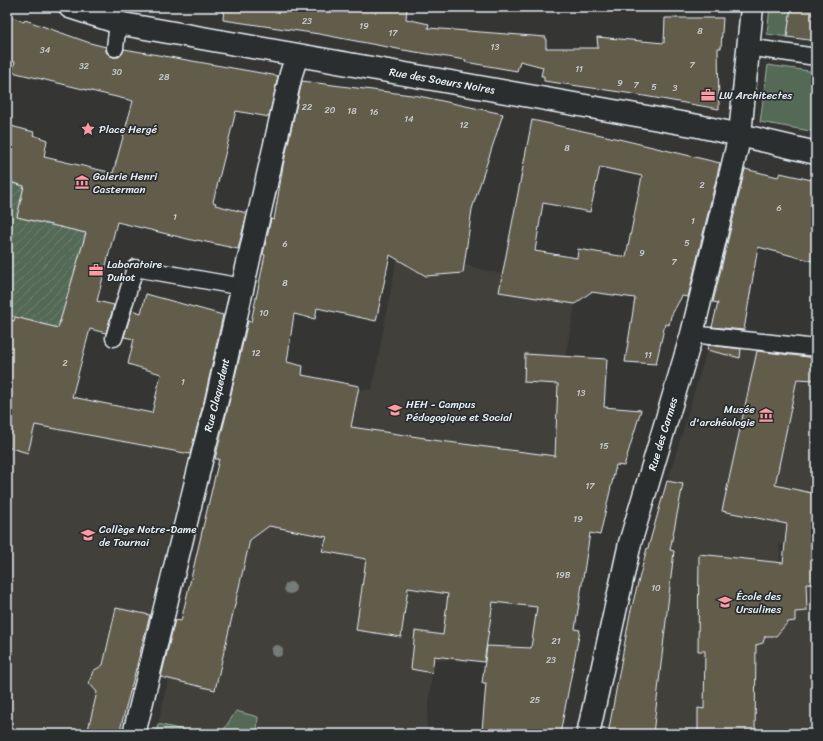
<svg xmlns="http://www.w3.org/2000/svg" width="823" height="741" font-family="Sriracha,sans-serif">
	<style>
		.built { fill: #42413b; fill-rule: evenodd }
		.grass { fill: url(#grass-dots); stroke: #9eaea7 }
		.park { fill: #556b56; stroke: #9eaea7 }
		.garden { fill: url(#garden-furrows); stroke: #9eaea7 }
		.building { fill: #625b4b; stroke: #e8f1f8; fill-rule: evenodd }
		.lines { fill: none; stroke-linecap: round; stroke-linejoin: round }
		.service-casing { stroke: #e8f1f8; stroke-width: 19 }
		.minor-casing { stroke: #e8f1f8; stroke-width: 25 }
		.service { stroke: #2a2d2e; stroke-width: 16 }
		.minor { stroke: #2a2d2e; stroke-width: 22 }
		.tree { fill: #737c78 }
		.labels { text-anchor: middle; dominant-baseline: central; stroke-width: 3.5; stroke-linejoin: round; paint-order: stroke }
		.number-label { font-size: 9px; fill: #c6cccd }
		.street-label { font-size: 11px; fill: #e8f1f8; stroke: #2a2d2e }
		.poi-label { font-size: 11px; fill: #e8f1f8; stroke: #2a2d2e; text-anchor: start }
	</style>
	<defs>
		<pattern id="grass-dots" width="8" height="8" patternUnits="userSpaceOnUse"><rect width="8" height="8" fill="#556b56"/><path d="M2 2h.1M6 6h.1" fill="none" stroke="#6d816f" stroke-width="1.8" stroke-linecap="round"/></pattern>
		<pattern id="garden-furrows" width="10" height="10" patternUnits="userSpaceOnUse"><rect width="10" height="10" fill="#556b56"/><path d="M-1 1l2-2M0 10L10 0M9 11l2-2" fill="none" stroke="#6d816f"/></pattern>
	</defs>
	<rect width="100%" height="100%" fill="#353634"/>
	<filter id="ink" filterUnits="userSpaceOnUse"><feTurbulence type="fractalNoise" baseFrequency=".025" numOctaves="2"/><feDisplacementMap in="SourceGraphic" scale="8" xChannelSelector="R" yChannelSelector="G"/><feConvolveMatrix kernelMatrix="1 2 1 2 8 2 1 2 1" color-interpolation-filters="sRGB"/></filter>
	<g filter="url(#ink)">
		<path class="built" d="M 441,101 L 498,112 L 483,169 L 485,169 L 469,222 L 460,264 L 504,275 L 581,289 L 581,301 L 575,304 L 565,357 L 526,355 L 524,382 L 558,383 L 554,457 L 590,532 L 576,634 L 532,648 L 486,646 L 484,662 L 433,660 L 426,733 L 461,731 L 471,732 L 471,734 L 156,734 L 200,540 L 243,366 L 360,385 L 360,389 L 372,390 L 400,242 Z
			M 709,344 L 816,357 L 816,734 L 610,734 L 626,640 L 647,549 ZM 779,544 L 786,545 L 784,564 L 780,564 Z
			M 7,350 L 32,424 L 189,454 L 120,734 L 7,734 Z"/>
		<path class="grass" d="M 158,724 L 200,734 L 156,734 Z"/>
		<path class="park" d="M 770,7 L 791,7 L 787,37 L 767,34 Z
			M 768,65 L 816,72 L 816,132 L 760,122 Z
			M 236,711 L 258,717 L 257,734 L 221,734 Z"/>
		<path class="garden" d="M 7,182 L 24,186 L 17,217 L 86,233 L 58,328 L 7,315 Z"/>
		<path class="building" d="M 224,7 L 407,7 L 406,19 L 429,24 L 428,28 L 546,37 L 546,48 L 598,48 L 597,37 L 664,43 L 665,18 L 723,18 L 721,48 L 718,48 L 719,109 L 627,93 L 544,81 L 544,76 L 541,76 L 543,67 L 520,61 L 517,71 L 465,62 L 466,60 L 403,50 L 319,34 L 223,20 Z
			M 791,7 L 816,7 L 816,41 L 787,37 Z
			M 7,15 L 24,22 L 25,20 L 90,43 L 106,47 L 106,52 L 109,55 L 113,57 L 119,57 L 122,54 L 124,49 L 278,76 L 269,117 L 236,111 L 213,202 L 216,203 L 215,205 L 247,213 L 238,249 L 197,240 L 196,241 L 117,222 L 97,301 L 114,305 L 106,333 L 90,329 L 72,397 L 152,413 L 161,374 L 128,364 L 134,339 L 124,337 L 132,310 L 141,313 L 146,294 L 223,315 L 204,401 L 190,454 L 35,425 L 28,453 L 7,447 L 7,319 L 14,321 L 15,317 L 58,328 L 86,233 L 17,217 L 24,186 L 7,181 L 7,125 L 34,132 L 33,135 L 47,140 L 44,157 L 113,173 L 133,101 L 12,72 L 15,62 L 7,60 Z
			M 302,81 L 419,96 L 503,114 L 472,209 L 463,273 L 426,276 L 390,255 L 376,321 L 317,308 L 315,319 L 294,314 L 287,362 L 303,366 L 302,375 L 359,386 L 351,427 L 425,438 L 425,439 L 555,456 L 558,384 L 524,382 L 525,354 L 607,359 L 604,407 L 641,410 L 624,466 L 616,465 L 600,535 L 590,533 L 575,629 L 580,630 L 560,734 L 495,734 L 482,731 L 486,683 L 482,683 L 487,646 L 531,648 L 537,607 L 493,602 L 484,662 L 434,656 L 432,673 L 411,669 L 415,631 L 443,635 L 448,594 L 408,588 L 401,637 L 356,630 L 366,559 L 322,551 L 327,537 L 269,526 L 250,540 L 215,690 L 161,677 L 175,620 L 181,621 L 219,459 L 215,459 L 228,407 L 248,321 L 251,322 L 265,255 L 263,254 L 271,219 L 274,220 L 283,166 Z
			M 532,120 L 606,136 L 720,163 L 688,297 L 682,296 L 671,316 L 669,325 L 665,324 L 656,364 L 625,362 L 635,298 L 591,292 L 575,304 L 499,292 ZM 600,167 L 642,176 L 626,257 L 578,249 L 577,258 L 535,251 L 543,203 L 590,212 Z
			M 745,169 L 778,177 L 780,173 L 816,181 L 816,262 L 758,247 L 744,330 L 712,327 L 718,303 L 713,302 Z
			M 708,345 L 741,349 L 740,358 L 707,350 Z
			M 757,351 L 816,358 L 816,380 L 797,379 L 775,485 L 816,494 L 816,584 L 806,583 L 807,611 L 795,612 L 795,621 L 788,622 L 776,636 L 765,636 L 763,643 L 756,645 L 755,734 L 698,734 L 698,708 L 704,709 L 705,651 L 698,651 L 699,554 L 783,563 L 787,524 L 722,511 Z
			M 667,481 L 683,484 L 670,550 L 674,551 L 653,734 L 608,734 L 630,614 L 647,548 L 648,548 Z
			M 116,608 L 150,615 L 119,734 L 87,734 L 97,692 L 89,683 L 93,671 L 103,665 Z"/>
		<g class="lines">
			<defs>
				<path id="service" d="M 748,47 L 816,57
					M 115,48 L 118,23
					M 692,334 L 816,348
					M 114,338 L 135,268 L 243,287"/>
				<path id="minor" d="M 70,7 L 123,24 L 698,126 L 740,135 L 816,153
					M 134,734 L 205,445 L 216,404 L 291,74 L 297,55
					M 588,734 L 630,543 L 692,334 L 740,135 L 752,7"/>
			</defs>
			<use href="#service" class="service-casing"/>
			<use href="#minor" class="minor-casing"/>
			<use href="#service" class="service"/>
			<use href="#minor" class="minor"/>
		</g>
		<g class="tree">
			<circle cx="290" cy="588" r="6"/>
			<circle cx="277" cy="651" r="6"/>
		</g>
	</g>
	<defs>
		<symbol id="office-bare" viewBox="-9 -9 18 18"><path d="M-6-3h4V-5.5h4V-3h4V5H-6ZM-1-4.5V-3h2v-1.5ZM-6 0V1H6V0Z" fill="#ff9aa2" stroke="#2a2d2e" stroke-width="2.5" paint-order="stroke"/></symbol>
		<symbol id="sight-bare" viewBox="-9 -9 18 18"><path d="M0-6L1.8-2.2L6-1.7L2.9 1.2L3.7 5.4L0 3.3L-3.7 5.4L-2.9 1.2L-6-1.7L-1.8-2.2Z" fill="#ff9aa2" stroke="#2a2d2e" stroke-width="2.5" paint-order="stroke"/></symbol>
		<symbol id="museum-bare" viewBox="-9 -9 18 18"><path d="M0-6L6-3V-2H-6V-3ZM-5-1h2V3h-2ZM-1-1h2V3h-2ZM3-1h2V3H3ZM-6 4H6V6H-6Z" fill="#ff9aa2" stroke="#2a2d2e" stroke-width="2.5" paint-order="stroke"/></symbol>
		<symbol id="university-bare" viewBox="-9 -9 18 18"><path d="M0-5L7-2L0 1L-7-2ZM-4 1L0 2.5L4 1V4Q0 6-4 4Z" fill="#ff9aa2" stroke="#2a2d2e" stroke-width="2.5" paint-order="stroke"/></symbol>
		<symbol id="school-bare" viewBox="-9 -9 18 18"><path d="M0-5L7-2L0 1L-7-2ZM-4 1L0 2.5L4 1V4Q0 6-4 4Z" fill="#ff9aa2" stroke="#2a2d2e" stroke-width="2.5" paint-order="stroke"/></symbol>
	</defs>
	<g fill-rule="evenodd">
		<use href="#office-bare" x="698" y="85" width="20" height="20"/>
		<use href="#sight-bare" x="78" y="119" width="20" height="20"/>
		<use href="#museum-bare" x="72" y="172" width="20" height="20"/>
		<use href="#office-bare" x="86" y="260" width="20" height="20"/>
		<use href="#university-bare" x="385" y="400" width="20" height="20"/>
		<use href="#museum-bare" x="756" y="405" width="20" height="20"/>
		<use href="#school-bare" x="78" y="525" width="20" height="20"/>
		<use href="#school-bare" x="715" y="592" width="20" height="20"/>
	</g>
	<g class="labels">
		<g class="number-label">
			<text x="307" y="21">23</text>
			<text x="364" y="26">19</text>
			<text x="700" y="31">8</text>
			<text x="393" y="33">17</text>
			<text x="495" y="47">13</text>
			<text x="45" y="50">34</text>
			<text x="692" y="65">7</text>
			<text x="84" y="66">32</text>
			<text x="579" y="69">11</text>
			<text x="117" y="72">30</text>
			<text x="164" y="77">28</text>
			<text x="620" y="83">9</text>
			<text x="636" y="85">7</text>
			<text x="654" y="87">5</text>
			<text x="675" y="88">3</text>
			<text x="307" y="107">22</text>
			<text x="330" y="110">20</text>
			<text x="352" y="111">18</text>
			<text x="374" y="112">16</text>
			<text x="409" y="119">14</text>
			<text x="464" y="125">12</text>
			<text x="567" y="148">8</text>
			<text x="702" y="185">2</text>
			<text x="779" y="208">6</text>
			<text x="175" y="217">1</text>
			<text x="693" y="221">1</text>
			<text x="687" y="243">5</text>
			<text x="285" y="244">6</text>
			<text x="642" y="253">9</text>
			<text x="674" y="262">7</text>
			<text x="285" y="283">8</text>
			<text x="264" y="313">10</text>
			<text x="256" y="353">12</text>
			<text x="648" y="355">11</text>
			<text x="65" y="363">2</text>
			<text x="183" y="382">1</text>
			<text x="581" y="393">13</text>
			<text x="604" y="446">15</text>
			<text x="590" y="486">17</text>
			<text x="578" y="519">19</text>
			<text x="563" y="575">19B</text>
			<text x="656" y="588">10</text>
			<text x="556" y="641">21</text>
			<text x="551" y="660">23</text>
			<text x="535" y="700">25</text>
		</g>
		<g class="street-label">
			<text transform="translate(442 81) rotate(10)">Rue des Soeurs Noires</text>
			<text transform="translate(217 395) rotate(-76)">Rue Claquedent</text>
			<text transform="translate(663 434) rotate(-73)">Rue des Carmes</text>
		</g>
		<g class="poi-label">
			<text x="719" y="95">LW Architectes</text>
			<text x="99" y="129">Place Hergé</text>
			<text x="93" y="176">Galerie Henri<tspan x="93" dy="13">Casterman</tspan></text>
			<text x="107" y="264">Laboratoire<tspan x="107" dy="13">Duhot</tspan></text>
			<text x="406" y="404">HEH - Campus<tspan x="406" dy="13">Pédagogique et Social</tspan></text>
			<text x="755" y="409" text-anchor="end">Musée<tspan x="755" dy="13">d'archéologie</tspan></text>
			<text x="99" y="529">Collège Notre-Dame<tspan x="99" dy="13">de Tournai</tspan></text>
			<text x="736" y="596">École des<tspan x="736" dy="13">Ursulines</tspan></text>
		</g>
	</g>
	<rect width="823" height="741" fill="none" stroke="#2a2d2e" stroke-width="24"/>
	<rect x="12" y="12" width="799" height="717" fill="none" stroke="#e8f1f8" stroke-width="1.5" filter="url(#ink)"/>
</svg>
